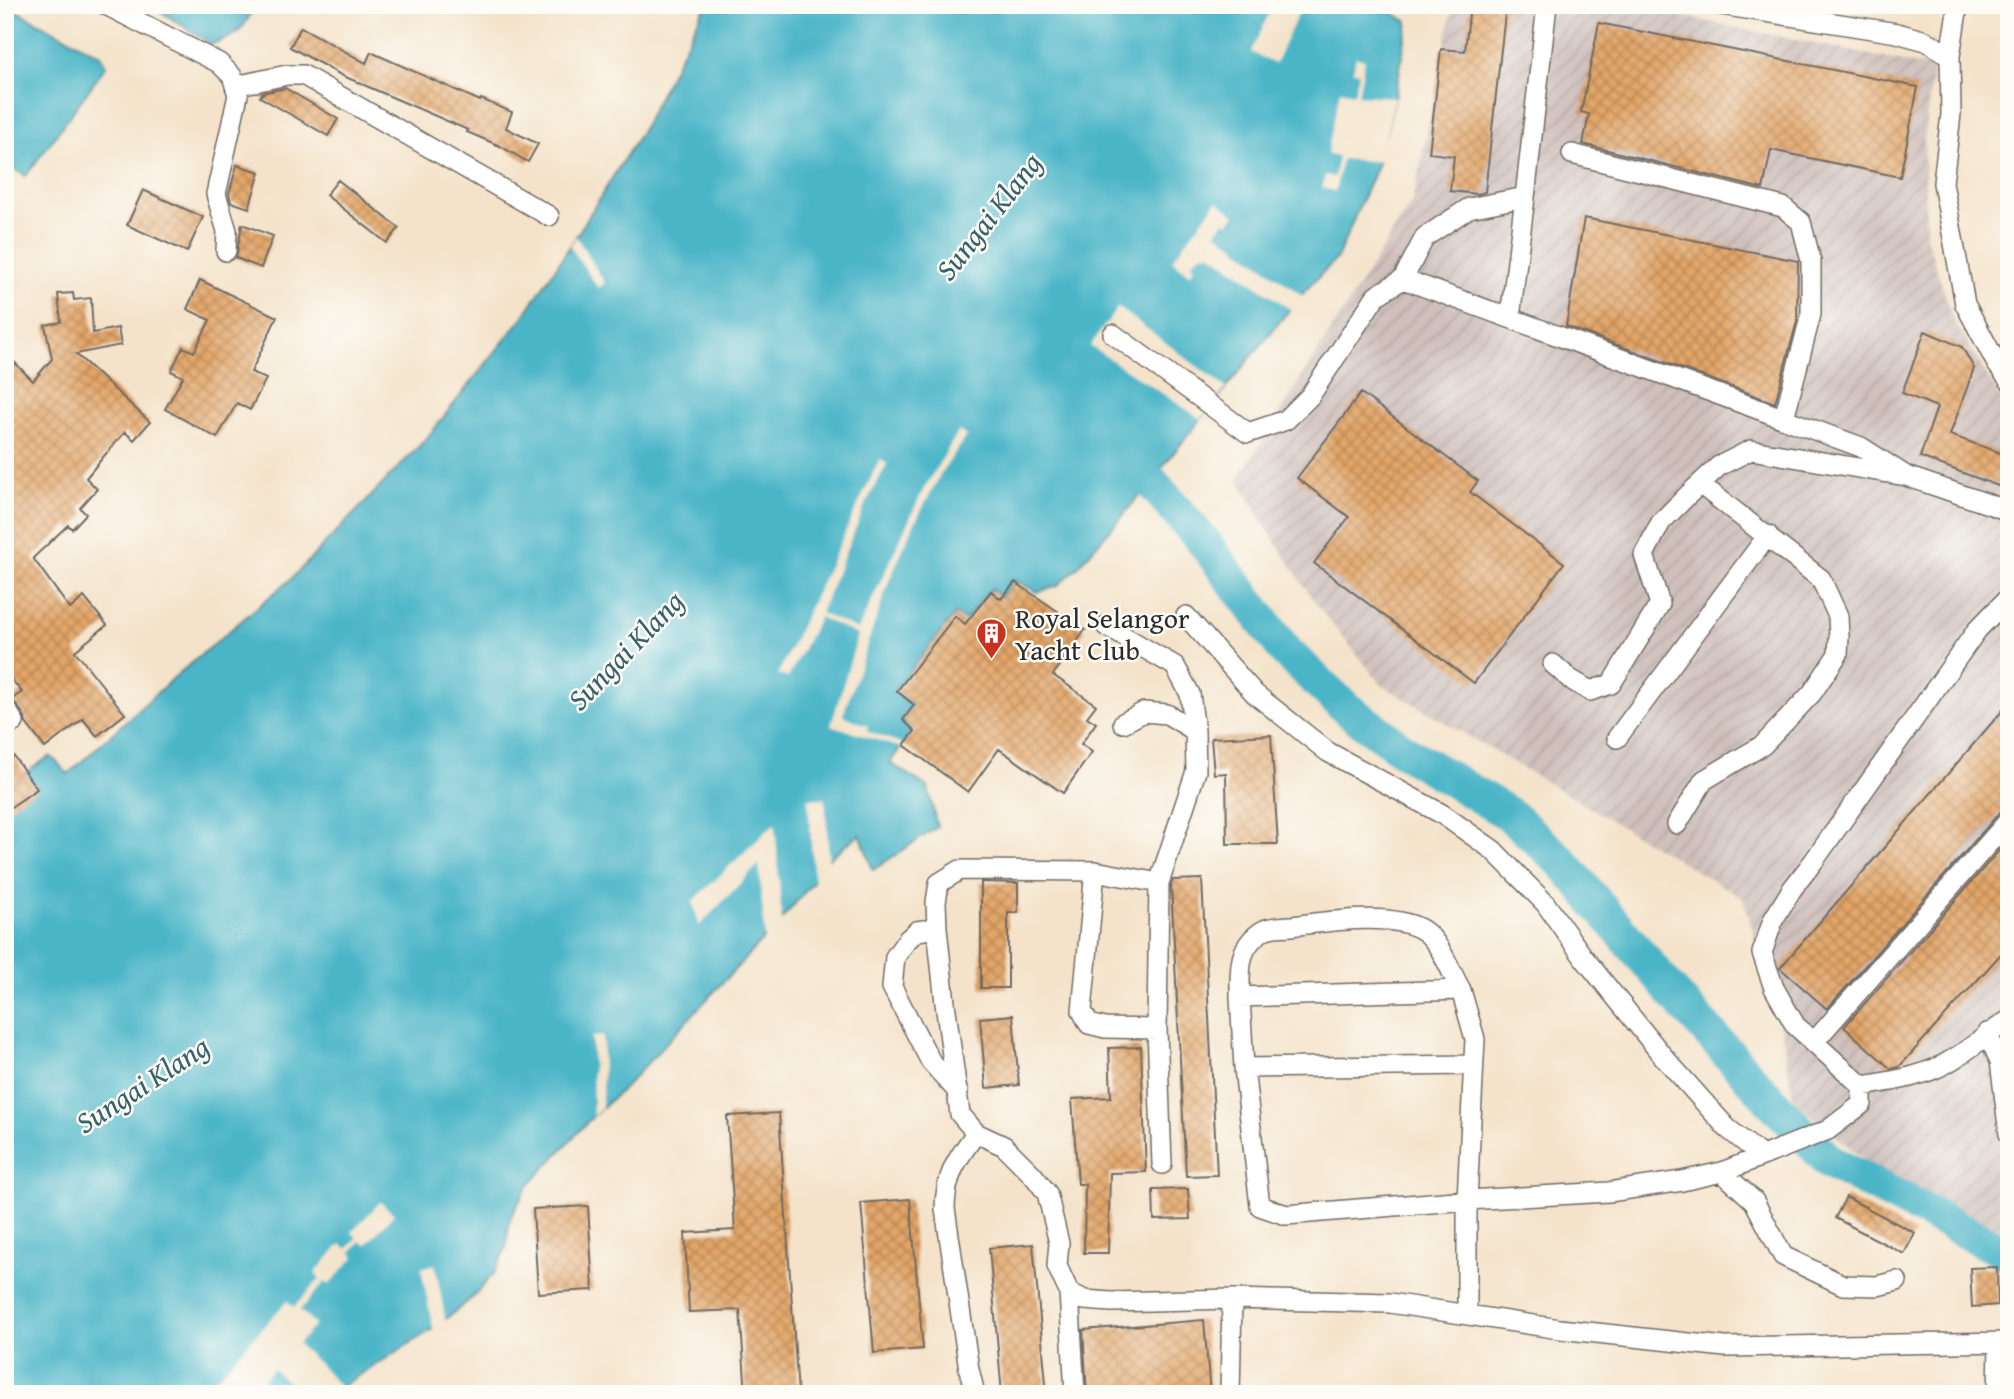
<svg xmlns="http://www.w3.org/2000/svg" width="2014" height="1399" font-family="'Gentium Book Plus',serif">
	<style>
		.industrial { fill: url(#industrial-furrows) }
		.water { fill: #4bb5c8; stroke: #3b707a; stroke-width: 2 }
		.pier { fill: #f4e3ca }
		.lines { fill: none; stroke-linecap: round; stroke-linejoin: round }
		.river { stroke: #4bb5c8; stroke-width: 35 }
		.building { fill: url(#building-cross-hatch) }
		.minor-casing { stroke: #716b63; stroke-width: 22 }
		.minor { stroke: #fff; stroke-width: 19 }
		.labels { text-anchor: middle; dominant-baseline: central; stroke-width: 5; stroke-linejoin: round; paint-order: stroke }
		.poi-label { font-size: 28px; fill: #2b2b2b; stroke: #fdfcf7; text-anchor: start }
		.water-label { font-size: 30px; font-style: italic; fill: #38626a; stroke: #fdfcf7 }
	</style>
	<defs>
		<pattern id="industrial-furrows" width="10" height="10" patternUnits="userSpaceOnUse" patternTransform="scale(1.75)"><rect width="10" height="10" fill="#cfc0bb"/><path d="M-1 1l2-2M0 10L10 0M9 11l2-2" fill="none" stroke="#b2a5a1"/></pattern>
		<pattern id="building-cross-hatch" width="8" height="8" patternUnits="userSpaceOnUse" patternTransform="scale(1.75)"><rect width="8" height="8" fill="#e3a567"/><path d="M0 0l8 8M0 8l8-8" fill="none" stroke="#b88755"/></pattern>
	</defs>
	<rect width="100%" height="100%" fill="#fdfcf7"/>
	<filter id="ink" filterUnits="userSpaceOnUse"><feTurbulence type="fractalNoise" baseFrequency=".0143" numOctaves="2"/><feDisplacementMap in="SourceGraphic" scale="14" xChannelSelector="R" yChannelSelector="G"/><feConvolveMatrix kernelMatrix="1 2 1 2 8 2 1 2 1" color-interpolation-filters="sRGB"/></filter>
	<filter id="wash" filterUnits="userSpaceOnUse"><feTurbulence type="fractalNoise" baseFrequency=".00686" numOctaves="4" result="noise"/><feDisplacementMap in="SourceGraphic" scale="28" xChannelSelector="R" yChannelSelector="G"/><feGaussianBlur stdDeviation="1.57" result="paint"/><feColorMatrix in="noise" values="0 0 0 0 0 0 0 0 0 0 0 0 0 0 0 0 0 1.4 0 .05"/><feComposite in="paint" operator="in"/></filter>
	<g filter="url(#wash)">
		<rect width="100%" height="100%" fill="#f4e3ca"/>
		<path class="industrial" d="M 1453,5 L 1627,5 L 1933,68 L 1924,137 L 1926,236 L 1953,320 L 2009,412 L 2009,1238 L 1870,1164 L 1794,1101 L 1782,1033 L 1744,899 L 1382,685 L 1315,603 L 1263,522 L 1238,479 L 1413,200 Z"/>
		<path class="water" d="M 5,5 L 100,55 L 106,66 L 26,176 L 8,166 L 5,167 Z
			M 254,5 C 247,28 234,38 211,44 L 152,6 Z
			M 706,5 L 1379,5 L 1408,22 L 1395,97 L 1379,161 L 1337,258 L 1302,294 L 1130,507 L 1075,570 L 1057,586 L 1037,592 L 1015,580 L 1001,597 L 991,589 L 965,621 L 955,614 L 894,691 L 912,705 L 901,720 L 912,731 L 890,763 L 928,787 L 937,827 L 873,870 L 860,834 L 828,859 L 814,881 L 782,919 L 625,1087 L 593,1116 L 528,1186 L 510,1218 L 506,1248 L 494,1273 L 472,1298 L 433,1329 L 339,1388 L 333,1394 L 5,1394 L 5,786 L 49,757 L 52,757 L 68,774 L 170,681 L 292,578 L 426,439 L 523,317 L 570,246 L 642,130 Z"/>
		<path class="pier" d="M 1273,5 L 1302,5 L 1275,64 L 1251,52 Z
			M 1356,57 L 1365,59 L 1358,95 L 1395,97 L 1386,135 L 1389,137 L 1383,162 L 1342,159 L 1335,191 L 1322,188 L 1325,175 L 1334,177 L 1338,157 L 1327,154 L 1340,90 L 1354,93 L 1359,72 L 1353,71 Z
			M 1217,201 L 1235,215 L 1228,223 L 1224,221 L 1216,232 L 1304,297 L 1293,311 L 1210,253 L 1201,254 L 1191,263 L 1195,267 L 1190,274 L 1172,260 Z
			M 576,236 L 605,283 L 598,288 L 570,246 Z
			M 1118,307 L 1226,388 L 1201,419 L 1090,346 Z
			M 959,431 L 966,436 L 939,477 L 914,524 L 890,578 L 843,715 L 868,726 L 867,731 L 903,744 L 901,748 L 831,725 L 858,635 L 819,617 L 788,678 L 778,674 L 880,459 L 887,464 L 866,503 L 820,613 L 858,630 L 923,490 Z
			M 825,798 L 829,864 L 814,886 L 808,799 Z
			M 775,823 L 782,924 L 765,942 L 759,864 L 699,926 L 693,901 Z
			M 603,1036 L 602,1108 L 593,1116 L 592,1037 Z
			M 380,1202 L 394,1214 L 366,1245 L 361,1241 L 351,1252 L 355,1256 L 329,1285 L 325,1282 L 300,1310 L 315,1325 L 298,1344 L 327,1372 L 342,1390 L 338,1394 L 301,1394 L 273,1369 L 263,1379 L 278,1392 L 276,1394 L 202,1394 L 287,1301 L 294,1307 L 320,1279 L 315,1273 L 341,1244 L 347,1249 L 357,1238 L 352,1232 Z
			M 435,1264 L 446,1323 L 434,1333 L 421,1268 Z"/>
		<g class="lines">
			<path class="river" d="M 1119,445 L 1203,541 L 1287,653 L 1348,710 L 1407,753 L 1509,814 L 1562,862 L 1672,992 L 1772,1102 L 1830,1162 L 2009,1254"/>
		</g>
		<g id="blocks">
			<path class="building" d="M 1470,5 L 1506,5 L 1485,192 L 1478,194 L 1450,191 L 1454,156 L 1429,153 L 1441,49 L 1465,51 Z
				M 1599,23 L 1918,87 L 1900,177 L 1771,150 L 1763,189 L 1583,144 L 1589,114 L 1581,112 Z
				M 301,27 L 366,63 L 371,52 L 480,101 L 481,99 L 512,112 L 506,128 L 538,144 L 528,162 L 500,146 L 467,132 L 468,130 L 341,75 L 290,47 Z
				M 285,88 L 338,119 L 328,136 L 260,97 L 263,93 Z
				M 237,165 L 260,172 L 249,208 L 231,202 L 229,194 Z
				M 338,180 L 399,228 L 387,243 L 326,195 Z
				M 143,190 L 203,217 L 187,252 L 127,225 Z
				M 1584,218 L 1798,261 L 1797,321 L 1775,403 L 1566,326 Z
				M 242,224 L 273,236 L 261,268 L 236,258 Z
				M 200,280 L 277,317 L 251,372 L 266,379 L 250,410 L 237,403 L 217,438 L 165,409 L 183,377 L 171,371 L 183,347 L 194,352 L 210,320 L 187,309 Z
				M 73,293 L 74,300 L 91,298 L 93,333 L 118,328 L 121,345 L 76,354 L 150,422 L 134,440 L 125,432 L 104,456 L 86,478 L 97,489 L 80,508 L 86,514 L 72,529 L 68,525 L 33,558 L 70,609 L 84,597 L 107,625 L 75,651 L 125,714 L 97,736 L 83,719 L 45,748 L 26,723 L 24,715 L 12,699 L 22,692 L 5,672 L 5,353 L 33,381 L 52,359 L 45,325 L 61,322 L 58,294 Z
				M 1925,331 L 1962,347 L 1974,368 L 1950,435 L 2009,456 L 2009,490 L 1920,457 L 1937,407 L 1902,393 Z
				M 1361,393 L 1478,481 L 1470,492 L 1564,563 L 1474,683 L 1314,563 L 1349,517 L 1297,478 Z
				M 1015,582 L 1085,630 L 1053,675 L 1096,705 L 1087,717 L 1096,723 L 1081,744 L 1092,752 L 1063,793 L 999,749 L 968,792 L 904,745 L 915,731 L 903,720 L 914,705 L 897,691 L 955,616 L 965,624 L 991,591 L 1001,599 Z
				M 2009,703 L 2009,808 L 2000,812 L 1827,1009 L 1780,968 Z
				M 1271,735 L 1278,844 L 1227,844 L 1226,773 L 1214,774 L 1211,738 Z
				M 5,744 L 37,789 L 5,811 Z
				M 2009,839 L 2009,945 L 1899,1067 L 1891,1069 L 1844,1027 Z
				M 1202,879 L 1217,1175 L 1186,1176 L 1171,885 L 1173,880 Z
				M 981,882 L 1018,883 L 1018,913 L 1008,913 L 1008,988 L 981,988 Z
				M 1013,1015 L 1019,1085 L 986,1088 L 980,1018 Z
				M 1141,1047 L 1146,1172 L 1110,1173 L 1108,1253 L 1084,1253 L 1085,1184 L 1078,1184 L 1072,1099 L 1111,1097 L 1109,1048 Z
				M 779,1113 L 798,1394 L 746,1394 L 740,1310 L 689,1312 L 685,1233 L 735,1230 L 727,1116 Z
				M 1188,1189 L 1190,1219 L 1154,1220 L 1153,1190 Z
				M 1846,1197 L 1915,1233 L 1904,1254 L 1835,1218 Z
				M 910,1199 L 923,1349 L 874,1353 L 861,1203 Z
				M 588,1206 L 593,1290 L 538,1293 L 533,1209 Z
				M 1033,1244 L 1047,1394 L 1002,1394 L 989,1248 Z
				M 1997,1267 L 1998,1305 L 1972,1307 L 1970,1268 Z
				M 1204,1320 L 1210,1394 L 1087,1394 L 1083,1330 Z"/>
		</g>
	</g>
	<g filter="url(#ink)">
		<use href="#blocks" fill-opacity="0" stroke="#716b63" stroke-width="2"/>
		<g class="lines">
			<defs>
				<path id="minor" d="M 106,5 L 219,63 L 232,76 L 238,95 L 216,194 L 227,231 L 226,251
					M 1721,5 L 1897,33 L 1926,41 L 1950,56 L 1951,114 L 1943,183 L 1965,304 L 1997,364 L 2009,380
					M 1950,56 L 1958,5
					M 235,86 L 287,75 L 303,75 L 549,216
					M 1572,154 L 1783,207 L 1801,222 L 1811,261 L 1811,314 L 1784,418
					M 1403,279 L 1425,237 L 1469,208 L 1525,197 L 1547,5
					M 1510,318 L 1525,197
					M 1113,334 L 1248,433 L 1286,420 L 1310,396 L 1376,296 L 1403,279 L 1861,447 L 1906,476
					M 1186,616 L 1255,694 L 1328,752 L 1442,814 L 1493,850 L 1545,903 L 1584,958 L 1662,1055 L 1727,1128 L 1762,1156
					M 1106,626 L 1175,666 L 1190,694 L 1195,731 L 1196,771 L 1159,883 L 1095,871 L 960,870 L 939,883 L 936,902 L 937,928 L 945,1003 L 960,1114 L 976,1133 L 1004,1146 L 1033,1175 L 1047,1193 L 1059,1243 L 1057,1266 L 1069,1292 L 1084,1300 L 1111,1302 L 1232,1299 L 1390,1303 L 1560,1329 L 1725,1347 L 2009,1342
					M 1553,664 L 1570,679 L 1590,691 L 1611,684 L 1660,604 L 1644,555 L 1661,522 L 1689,494 L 1719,466 L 1751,450 L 1906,476 L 2009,511
					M 5,708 L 14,722
					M 1123,723 L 1144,712 L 1167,714 L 1195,731
					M 1617,738 L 1768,535
					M 1677,824 L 1704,780 L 1763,745 L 1812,693 L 1838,654 L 1839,637 L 1838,616 L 1821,579 L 1700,484
					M 1095,871 L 1082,1011 L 1089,1024 L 1105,1028 L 1157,1029 L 1159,883
					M 937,928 L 917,931 L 907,940 L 895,957 L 892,987 L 931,1062 L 958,1092
					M 1240,997 C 1240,970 1237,946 1264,930 C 1271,926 1283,927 1291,926 C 1326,922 1394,911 1424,931 C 1441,943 1451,973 1461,990
					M 1157,1029 L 1162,1164
					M 1987,1033 L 2000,1061 L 2009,1134
					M 1813,1043 L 2009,820
					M 1244,1068 L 1473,1065
					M 1862,1086 C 1894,1081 1928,1076 1955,1058 C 1974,1046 1990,1032 2009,1020
					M 1722,1172 L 1754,1201 L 1783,1256 L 1843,1285 L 1877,1286 L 1897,1281
					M 1069,1292 L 1075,1394
					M 1467,1314 L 1467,1200 L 1475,1039 L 1461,990 L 1240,997 L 1244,1068 L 1260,1206 L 1286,1215 L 1467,1200 L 1609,1192 L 1682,1181 L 1722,1172 L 1828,1130 L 1862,1104 L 1862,1086 L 1795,1025 L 1774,988 L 1762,953 L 1773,920 L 1792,889 L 1813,862 L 1977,630 L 2009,597
					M 975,1394 L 969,1369 L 945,1209 C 945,1176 957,1159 976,1133
					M 1230,1394 L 1232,1299
					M 1998,1394 L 1999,1343"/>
			</defs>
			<use href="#minor" class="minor-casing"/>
			<use href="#minor" class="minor"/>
		</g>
	</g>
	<defs>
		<symbol id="building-pin" viewBox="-11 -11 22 30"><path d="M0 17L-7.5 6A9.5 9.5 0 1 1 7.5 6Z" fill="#c8321e" stroke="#fdfcf7"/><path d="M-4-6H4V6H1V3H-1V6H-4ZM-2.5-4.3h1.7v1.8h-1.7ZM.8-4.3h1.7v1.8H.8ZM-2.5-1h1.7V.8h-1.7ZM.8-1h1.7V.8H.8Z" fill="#fff"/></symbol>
	</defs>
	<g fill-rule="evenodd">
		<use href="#building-pin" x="974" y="616" width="35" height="47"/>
	</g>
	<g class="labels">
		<g class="poi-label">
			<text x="1015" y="617">Royal Selangor<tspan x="1015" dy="32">Yacht Club</tspan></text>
		</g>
		<g class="water-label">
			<text transform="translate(988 216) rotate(-52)">Sungai Klang</text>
			<text transform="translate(625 650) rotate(-46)">Sungai Klang</text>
			<text transform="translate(142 1084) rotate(-33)">Sungai Klang</text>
		</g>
	</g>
	<rect width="2014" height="1399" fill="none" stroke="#fdfcf7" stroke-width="28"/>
</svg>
